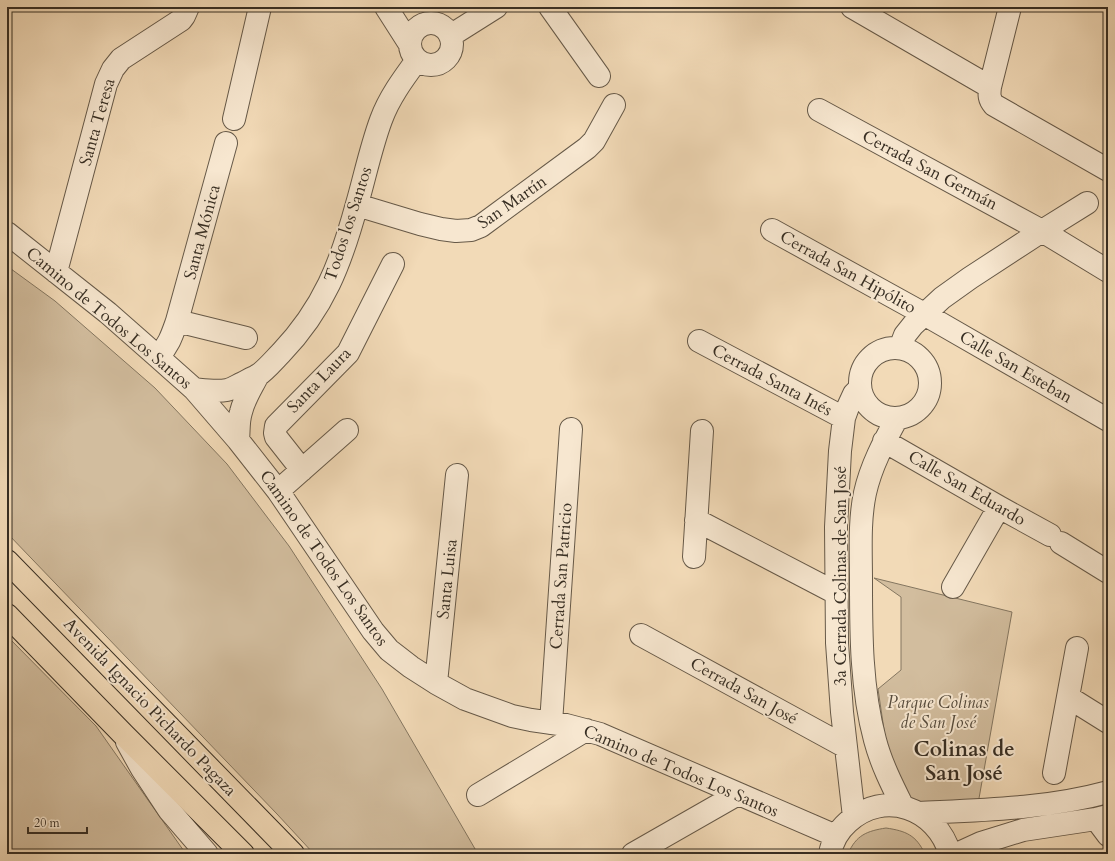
<svg xmlns="http://www.w3.org/2000/svg" width="1115" height="861" font-family="Cardo,serif">
	<style>
		.green { fill: #d2bd9e; stroke: #847660 }
		.lines { fill: none; stroke-linecap: round; stroke-linejoin: round }
		.minor-casing { stroke: #665948; stroke-width: 24 }
		.major-casing { stroke: #372e23; stroke-width: 24 }
		.minor { stroke: #f7e7d0; stroke-width: 22 }
		.major { stroke: #f2dab7; stroke-width: 22 }
		.labels { text-anchor: middle; dominant-baseline: central; stroke-width: 4; stroke-linejoin: round; paint-order: stroke }
		.street-label { font-size: 17px; fill: #372e23; stroke: #f7e7d0 }
		.park-label { font-size: 17px; font-style: italic; fill: #564b3c; stroke: #f7e7d0 }
		.district-label { font-size: 21px; font-weight: bold; fill: #372e23; stroke: #f7e7d0 }
	</style>
	<rect width="100%" height="100%" fill="#f2dab7"/>
	<filter id="stains"><feTurbulence type="fractalNoise" baseFrequency=".005" numOctaves="4"/><feColorMatrix values="0 0 0 0 .2 0 0 0 0 .09 0 0 0 0 .02 0 0 0 .5 -.17"/></filter>
	<radialGradient id="worn" r=".72"><stop offset=".6" stop-color="#630" stop-opacity="0"/><stop offset="1" stop-color="#630" stop-opacity=".3"/></radialGradient>
	<path class="green" d="M 7,266 L 55,301 L 155,388 L 227,464 L 289,546 L 382,689 L 478,854 L 314,854 L 277,814 L 7,533 Z
		M 874,578 L 1012,612 L 978,804 L 925,805 L 905,796 L 887,750 L 878,689 L 901,670 L 901,597 Z
		M 7,636 L 96,726 L 186,854 L 7,854 Z
		M 886,828 C 906,831 916,835 925,854 L 848,854 C 856,835 867,831 886,828 Z"/>
	<g class="lines">
		<defs>
			<path id="minor" d="M 386,7 L 409,43
				M 550,7 L 599,76
				M 852,7 L 990,87 C 989,95 989,99 994,105 L 1108,170
				M410 44a21 21 0 1 1 42 0a21 21 0 1 1-42 0Z
				M 450,36 L 496,7
				M 990,87 L 1010,7
				M 819,110 L 1042,231 L 1108,271
				M 234,119 L 260,7
				M 357,205 L 420,224 L 441,229 L 456,231 L 471,230 L 481,226 L 587,148 L 594,141 L 614,105
				M 772,230 L 924,314 L 1108,420
				M 7,233 L 108,313 L 158,357 L 194,389 L 238,440 L 278,491 L 373,631 L 389,650 L 411,667 L 436,683 L 465,699 L 512,716 L 531,720 L 566,725 L 600,734 L 836,836
				M 56,272 L 106,84 L 113,69 L 121,59 L 181,20 L 184,16 L 188,7
				M 177,321 L 246,338
				M 699,341 L 844,418
				M 900,348 L 905,335 L 913,325 L 942,298 L 970,278 L 1042,231 L 1087,203
				M860 383a35 35 0 1 1 70 0a35 35 0 1 1-70 0Z
				M 158,357 C 169,345 172,335 177,321 L 226,143
				M 194,389 C 204,390 216,392 227,390 C 232,389 238,385 243,383 C 248,380 252,378 257,376 C 266,370 274,360 281,353 C 324,308 341,263 357,204 C 365,176 371,147 381,120 C 389,98 403,79 417,60
				M 897,418 C 884,442 871,466 865,493 C 859,521 861,552 861,581 C 861,633 861,688 875,740 C 881,763 892,785 903,807
				M 238,440 C 239,431 238,421 241,412 C 244,399 252,387 258,375
				M 884,441 L 999,507 L 1050,535
				M 302,470 L 276,437 L 275,433 L 276,426 L 348,353 L 393,264
				M 278,491 L 347,430
				M 696,520 L 836,593
				M 1061,543 L 1108,572
				M 694,557 L 702,431
				M 953,587 L 999,507
				M 641,635 L 846,747
				M 436,683 L 457,475
				M 1068,697 L 1108,722
				M 551,723 L 571,429
				M 127,742 L 142,769 L 169,810 L 207,854
				M 1054,773 L 1077,648
				M 478,795 L 586,730
				M 919,813 C 982,810 1046,809 1108,792
				M 854,817 L 842,712 L 837,643 L 836,527 L 840,451 L 844,418 L 848,407 L 854,394 L 860,388
				M 1096,819 L 1108,835
				M 633,854 L 738,794
				M 830,854 C 832,842 839,830 848,822 C 884,789 937,808 950,854
				M 957,854 L 981,843 L 1023,830 L 1096,819 L 1108,816"/>
			<path id="major" d="M 7,561 L 293,854
				M 7,615 L 123,734 L 243,854"/>
		</defs>
		<use href="#minor" class="minor-casing"/>
		<use href="#major" class="major-casing"/>
		<use href="#minor" class="minor"/>
		<use href="#major" class="major"/>
	</g>
	<g class="labels">
		<g class="street-label">
			<text transform="translate(97 122) rotate(-74)">Santa Teresa</text>
			<text transform="translate(930 170) rotate(28)">Cerrada San Germán</text>
			<text transform="translate(512 202) rotate(-35)">San Martín</text>
			<text transform="translate(348 224) rotate(-72)">Todos los Santos</text>
			<text transform="translate(202 232) rotate(-75)">Santa Mónica</text>
			<text transform="translate(848 272) rotate(29)">Cerrada San Hipólito</text>
			<text transform="translate(109 318) rotate(40)">Camino de Todos Los Santos</text>
			<text transform="translate(1016 367) rotate(30)">Calle San Esteban</text>
			<text transform="translate(319 380) rotate(-46)">Santa Laura</text>
			<text transform="translate(772 380) rotate(28)">Cerrada Santa Inés</text>
			<text transform="translate(967 488) rotate(30)">Calle San Eduardo</text>
			<text transform="translate(324 558) rotate(55)">Camino de Todos Los Santos</text>
			<text transform="translate(561 576) rotate(-86)">Cerrada San Patricio</text>
			<text transform="translate(840 576) rotate(-90)">3a Cerrada Colinas de San José</text>
			<text transform="translate(447 579) rotate(-84)">Santa Luisa</text>
			<text transform="translate(744 691) rotate(29)">Cerrada San José</text>
			<text transform="translate(150 707) rotate(46)">Avenida Ignacio Pichardo Pagaza</text>
			<text transform="translate(681 771) rotate(23)">Camino de Todos Los Santos</text>
		</g>
		<g class="park-label">
			<text x="938" y="702">Parque Colinas<tspan x="938" dy="20">de San José</tspan></text>
		</g>
		<g class="district-label">
			<text x="964" y="749">Colinas de<tspan x="964" dy="24">San José</tspan></text>
		</g>
	</g>
	<rect width="1115" height="861" fill="none" stroke="#f2dab7" stroke-width="24"/>
	<rect x="8" y="8" width="1099" height="845" fill="none" stroke="#372e23" stroke-width="2"/>
	<rect x="12" y="12" width="1091" height="837" fill="none" stroke="#372e23"/>
	<path d="M28 827v6h59v-6" fill="none" stroke="#372e23" stroke-width="2"/>
	<text x="34" y="827" font-size="12" fill="#372e23" stroke="#f7e7d0" stroke-width="3" paint-order="stroke">20 m</text>
	<rect width="100%" height="100%" filter="url(#stains)"/>
	<rect width="100%" height="100%" fill="url(#worn)"/>
</svg>
